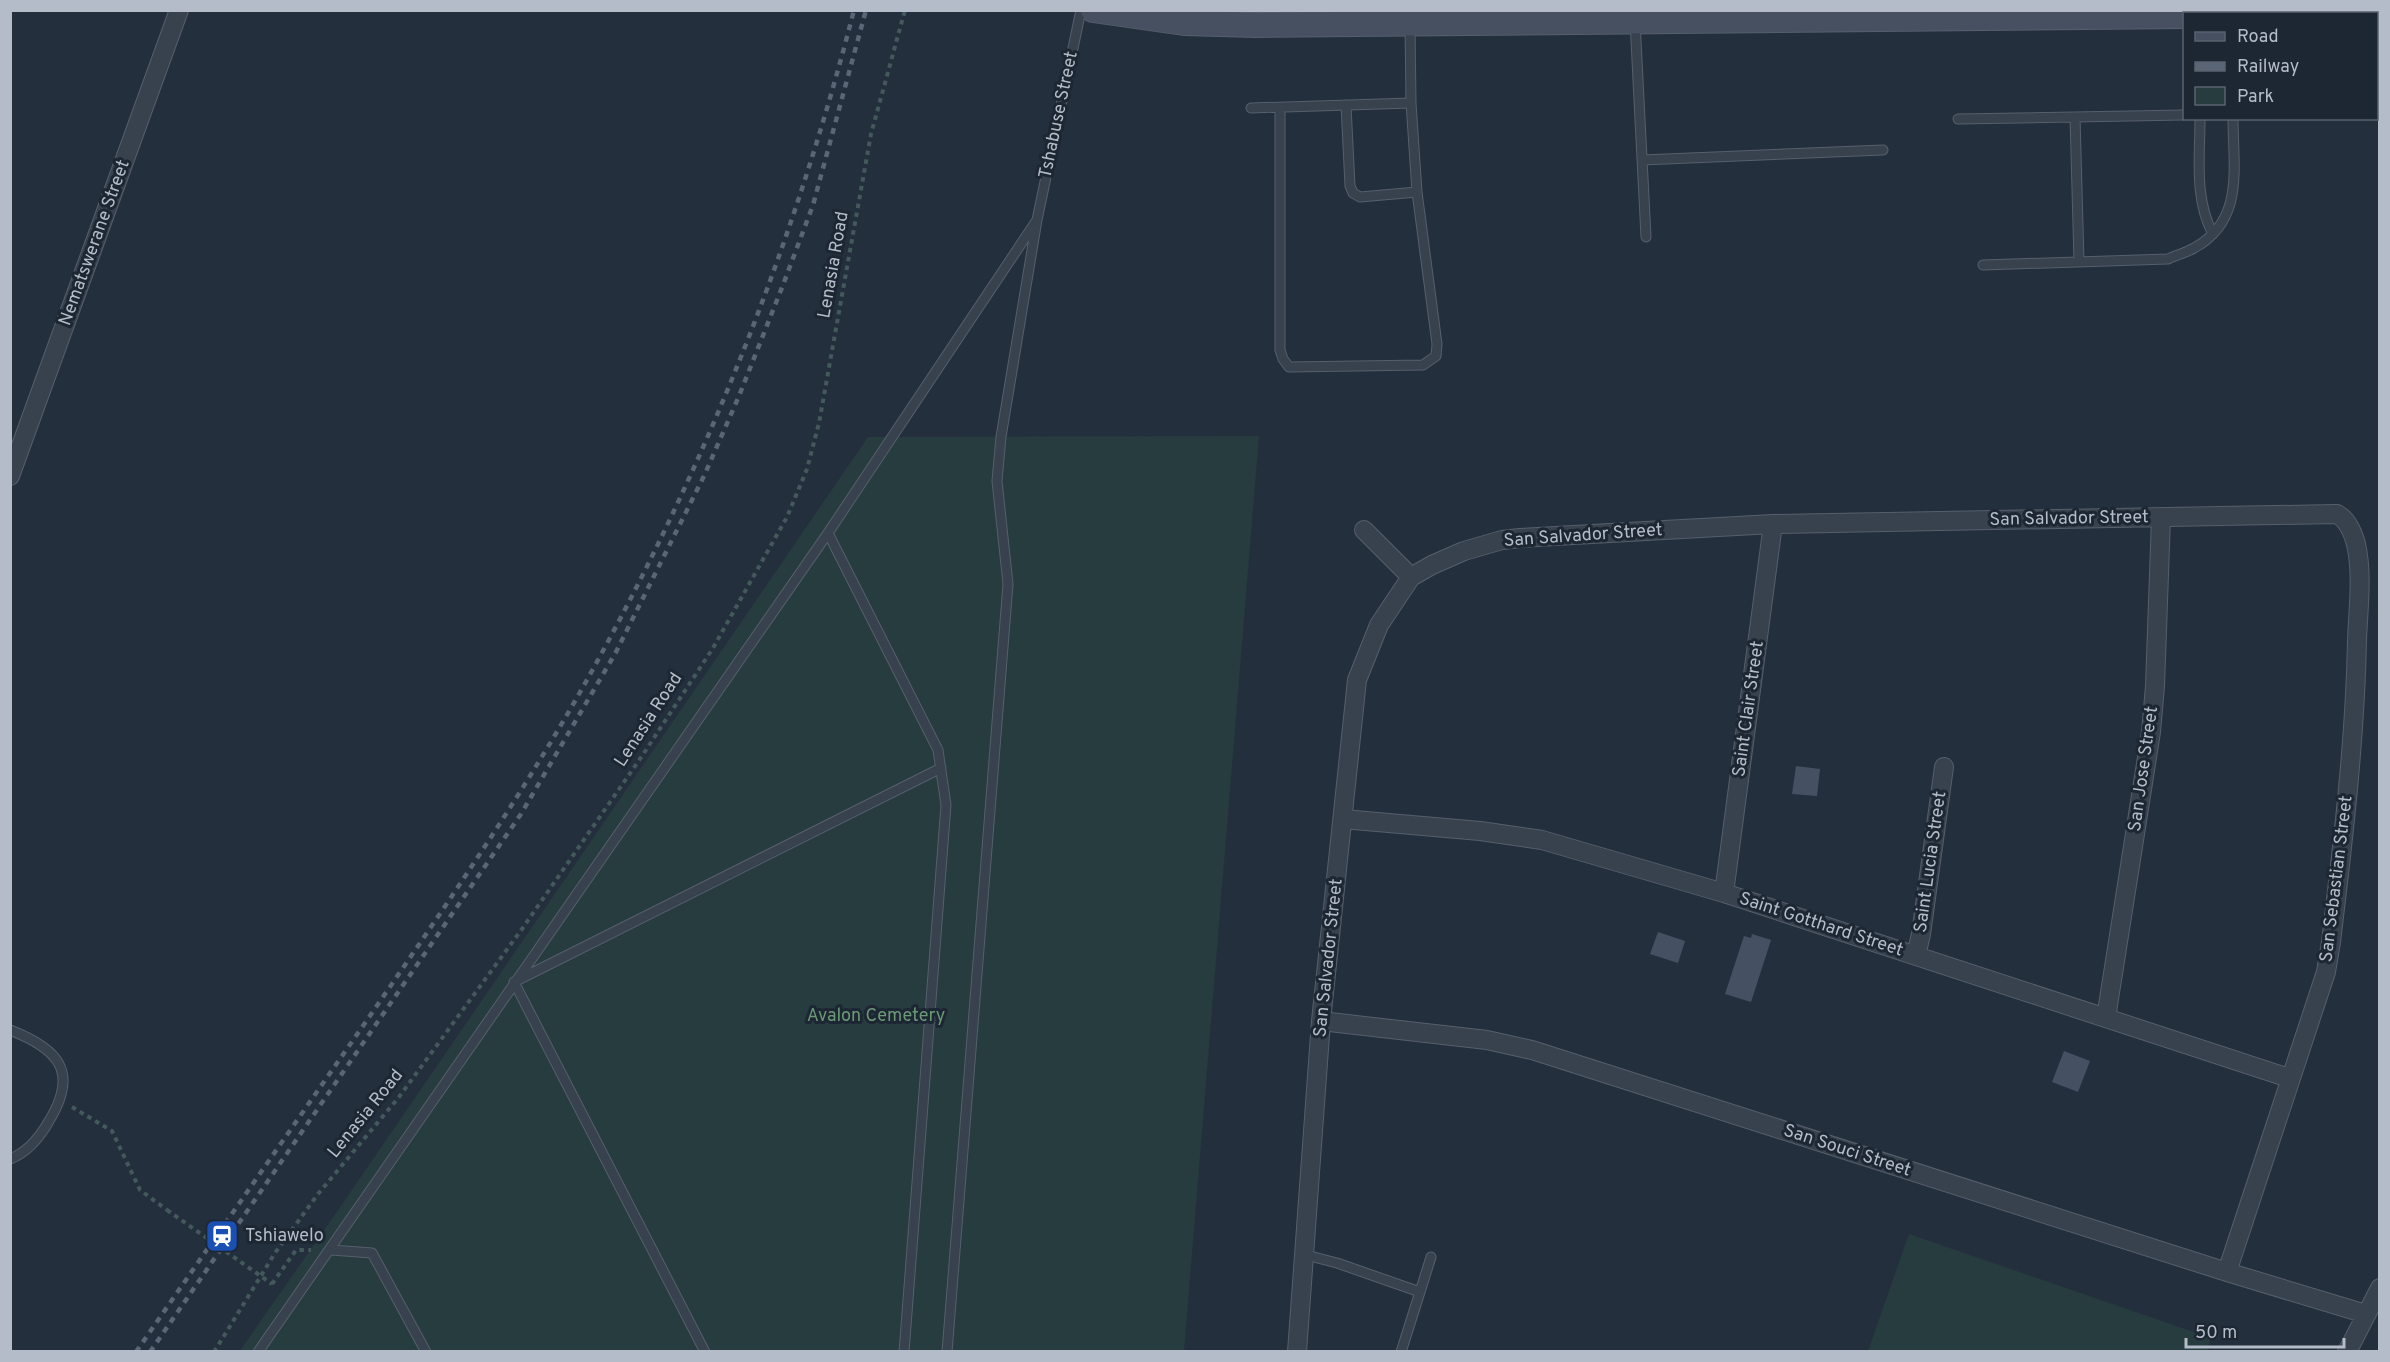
<svg xmlns="http://www.w3.org/2000/svg" width="2390" height="1362" font-family="Overpass,sans-serif">
	<style>
		.green { fill: #263c3f }
		.building { fill: #455162 }
		.lines { fill: none; stroke-linecap: round; stroke-linejoin: round }
		.lane-casing { stroke: #565f6c; stroke-width: 11 }
		.street-casing { stroke: #565f6c; stroke-width: 20 }
		.secondary-casing { stroke: #565f6c; stroke-width: 26 }
		.path { stroke: #44595c; stroke-width: 4; stroke-dasharray: 4.5 4.5; stroke-linecap: butt }
		.lane { stroke: #38414e; stroke-width: 9 }
		.street { stroke: #38414e; stroke-width: 18 }
		.secondary { stroke: #465061; stroke-width: 24 }
		.rail { stroke: #5a6575; stroke-width: 4.5; stroke-dasharray: 6 6; stroke-linecap: butt }
		.path-bridge { stroke: #44595c; stroke-width: 4; stroke-dasharray: 4.5 4.5; stroke-linecap: butt }
		.labels { text-anchor: middle; dominant-baseline: central; stroke-width: 6; stroke-linejoin: round; paint-order: stroke }
		.street-label { font-size: 18px; fill: #b4bcc9; stroke: #1d2633 }
		.park-label { font-size: 18px; fill: #6b9a76; stroke: #1d2633 }
		.poi-label { font-size: 18px; fill: #b4bcc9; stroke: #1d2633; text-anchor: start }
	</style>
	<rect width="100%" height="100%" fill="#242f3e"/>
	<path class="green" d="M 1259,436 L 1184,1351 L 239,1352 L 334,1216 L 868,437 Z
		M 1909,1234 L 2211,1338 L 2207,1351 L 1868,1351 Z"/>
	<path class="building" d="M 1796,766 L 1820,769 L 1817,796 L 1792,794 Z
		M 1658,932 L 1685,941 L 1678,963 L 1650,954 Z
		M 1752,934 L 1771,940 L 1751,1002 L 1725,994 L 1744,936 L 1751,938 Z
		M 2064,1051 L 2090,1061 L 2078,1092 L 2052,1082 Z"/>
	<g class="lines">
		<defs>
			<path id="lane" d="M 1635,21 L 1646,237
				M 1346,105 L 1350,186 L 1353,193 L 1360,197 L 1417,192
				M 1251,108 L 1411,103
				M 1280,108 L 1280,350 L 1283,359 L 1289,367 L 1423,365 L 1436,356 L 1437,344 L 1417,192 L 1411,103 L 1410,24
				M 2075,117 L 2079,261
				M 2200,118 C 2200,157 2194,199 2213,234
				M 1958,119 L 2184,115
				M 1642,160 L 1883,150
				M 1983,265 L 2168,259 C 2176,255 2186,253 2194,248 C 2245,220 2233,168 2233,118
				M 828,533 L 938,750 L 946,805 L 904,1352
				M 10,1030 C 59,1049 79,1072 49,1121 C 40,1137 28,1152 10,1159
				M 331,1250 L 372,1253 L 426,1352
				M 1306,1255 L 1337,1263 L 1420,1292 L 1401,1352
				M 1420,1292 L 1431,1257
				M 258,1352 L 828,533 L 1037,220
				M 705,1352 L 514,982 L 941,768
				M 947,1352 L 1008,584 L 997,481 L 1001,437 L 1037,220 L 1081,10"/>
			<path id="street" d="M 10,476 L 179,10
				M 1364,530 L 1411,577
				M 1343,819 L 1480,831 L 1542,840 L 1724,893 L 2289,1078
				M 1724,893 L 1773,524
				M 1916,956 L 1921,934 L 1944,767
				M 2106,1018 L 2151,732 L 2155,686 L 2161,518
				M 1321,1021 L 1487,1040 L 1532,1050 L 2227,1272 L 2366,1314
				M 1297,1352 L 1321,1021 L 1357,680 L 1379,625 L 1411,577 L 1432,565 L 1464,551 L 1502,540 L 1520,538 L 1773,524 L 2337,514 C 2348,520 2353,533 2356,544 C 2363,575 2358,610 2357,641 C 2355,741 2343,842 2331,942 L 2326,972 L 2227,1272
				M 2347,1352 L 2380,1288"/>
			<path id="secondary" d="M 1093,10 L 1184,23 L 1256,25 L 2184,16
				M 2376,14 L 2380,14"/>
		</defs>
		<use href="#lane" class="lane-casing"/>
		<use href="#street" class="street-casing"/>
		<use href="#secondary" class="secondary-casing"/>
		<path class="path" d="M 72,1107 L 112,1131 L 140,1190 L 167,1210
			M 272,1284 L 296,1250 L 311,1250
			M 214,1352 L 275,1253 L 318,1194 L 399,1097 L 522,929 L 642,756 L 713,648 L 787,517 L 807,469 L 819,423 L 871,134 L 905,10"/>
		<use href="#lane" class="lane"/>
		<use href="#street" class="street"/>
		<use href="#secondary" class="secondary"/>
		<path class="rail" d="M 136,1352 C 212,1242 289,1132 365,1023 C 438,917 511,812 575,701 C 699,484 792,252 854,10
			M 150,1352 L 521,814 L 616,652 L 704,476 L 739,396 L 783,285 L 813,205 L 866,10"/>
		<path class="path-bridge" d="M 167,1210 L 272,1284"/>
	</g>
	<defs>
		<symbol id="station-square" viewBox="-11 -11 22 22"><rect x="-9" y="-9" width="18" height="18" rx="4" fill="#1a4fb4" stroke="#1d2633"/><path d="M-3-6H3Q5-6 5-4V2Q5 4 3 4L4.5 6H3L1.5 4h-3L-3 6H-4.5L-3 4Q-5 4-5 2V-4Q-5-6-3-6ZM-3.5-4v3h7v-3ZM-3.5 1v1.5H-2V1ZM2 1v1.5H3.5V1Z" fill="#fff"/></symbol>
	</defs>
	<g fill-rule="evenodd">
		<use href="#station-square" x="203" y="1217" width="38" height="38"/>
	</g>
	<g class="labels">
		<g class="street-label">
			<text transform="translate(1059 115) rotate(-78)">Tshabuse Street</text>
			<text transform="translate(95 243) rotate(-70)">Nematswerane Street</text>
			<text transform="translate(834 265) rotate(-80)">Lenasia Road</text>
			<text transform="translate(2069 519) rotate(-1)">San Salvador Street</text>
			<text transform="translate(1583 536) rotate(-4)">San Salvador Street</text>
			<text transform="translate(1749 709) rotate(-82)">Saint Clair Street</text>
			<text transform="translate(649 720) rotate(-57)">Lenasia Road</text>
			<text transform="translate(2144 769) rotate(-82)">San Jose Street</text>
			<text transform="translate(1931 862) rotate(-82)">Saint Lucia Street</text>
			<text transform="translate(2337 879) rotate(-83)">San Sebastian Street</text>
			<text transform="translate(1821 925) rotate(18)">Saint Gotthard Street</text>
			<text transform="translate(1329 958) rotate(-84)">San Salvador Street</text>
			<text transform="translate(366 1114) rotate(-51)">Lenasia Road</text>
			<text transform="translate(1847 1151) rotate(18)">San Souci Street</text>
		</g>
		<g class="park-label">
			<text x="876" y="1016">Avalon Cemetery</text>
		</g>
		<g class="poi-label">
			<text x="245" y="1236">Tshiawelo</text>
		</g>
	</g>
	<rect width="2390" height="1362" fill="none" stroke="#b4bcc9" stroke-width="24"/>
	<rect x="2183" y="12" width="195" height="108" fill="#1d2633" stroke="#59626f" stroke-width="1.5"/>
	<rect x="2195" y="32" width="30" height="9" fill="#465061" stroke="#59626f" stroke-width="1.5"/>
	<text x="2237" y="42" font-size="18" fill="#b4bcc9">Road</text>
	<rect x="2195" y="62" width="30" height="9" fill="#5a6575" stroke="#59626f" stroke-width="1.5"/>
	<text x="2237" y="72" font-size="18" fill="#b4bcc9">Railway</text>
	<rect x="2195" y="87" width="30" height="18" fill="#263c3f" stroke="#59626f" stroke-width="1.5"/>
	<text x="2237" y="102" font-size="18" fill="#b4bcc9">Park</text>
	<path d="M2186 1338v9h158v-9" fill="none" stroke="#b4bcc9" stroke-width="3"/>
	<text x="2195" y="1338" font-size="18" fill="#b4bcc9" stroke="#1d2633" stroke-width="4.5" paint-order="stroke">50 m</text>
</svg>
